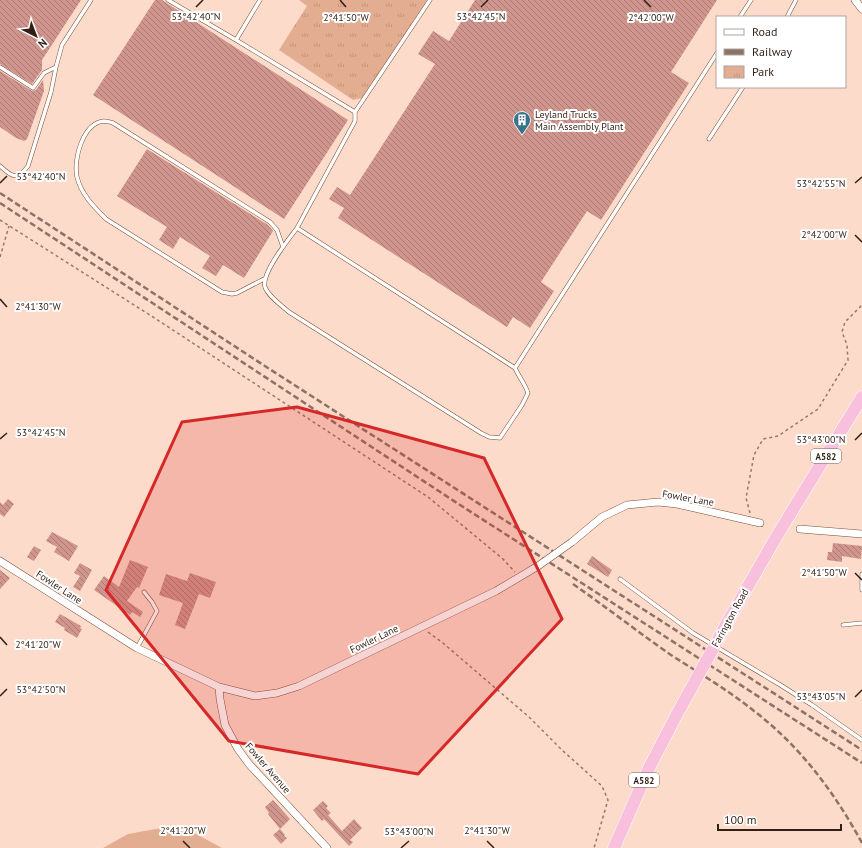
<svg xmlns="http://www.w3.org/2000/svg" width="862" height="848" font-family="'PT Sans',sans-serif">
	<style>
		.grass { fill: #e3ad92 }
		.park { fill: url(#park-tufts) }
		.building { fill: url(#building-back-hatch) }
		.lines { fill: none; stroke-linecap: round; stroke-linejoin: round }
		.service-casing { stroke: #7a4d35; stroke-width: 4.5 }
		.minor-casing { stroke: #7a4d35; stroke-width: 8 }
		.trunk-casing { stroke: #fff; stroke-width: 13 }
		.path { stroke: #947a6d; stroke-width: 1.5; stroke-dasharray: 3 3; stroke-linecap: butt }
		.service { stroke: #fff; stroke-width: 3.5 }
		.minor { stroke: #fff; stroke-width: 7 }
		.trunk { stroke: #f8c0dc; stroke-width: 12 }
		.rail { stroke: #8d7366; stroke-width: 2.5; stroke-dasharray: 6 3; stroke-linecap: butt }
		.minor-bridge-casing { stroke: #7a4d35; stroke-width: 8; stroke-linecap: butt }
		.trunk-bridge-casing { stroke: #fff; stroke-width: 13; stroke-linecap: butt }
		.minor-bridge { stroke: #fff; stroke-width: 7 }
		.trunk-bridge { stroke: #f8c0dc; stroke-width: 12 }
		.marked { fill: #d62828; fill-opacity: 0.2; stroke: #d62828; stroke-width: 3; stroke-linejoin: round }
		.ticks { fill: none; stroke: #321f15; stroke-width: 1.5 }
		.labels { text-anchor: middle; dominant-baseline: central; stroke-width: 4; stroke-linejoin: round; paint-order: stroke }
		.shield { fill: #fff; stroke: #70625b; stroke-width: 1 }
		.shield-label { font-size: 9px; font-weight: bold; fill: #321f15 }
		.poi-label { font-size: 10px; fill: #321f15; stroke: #fff; text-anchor: start }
		.street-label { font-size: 10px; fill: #321f15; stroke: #fff }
		.ticks-label { font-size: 10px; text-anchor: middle; fill: #321f15; stroke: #fff; stroke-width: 4; stroke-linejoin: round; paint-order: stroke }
	</style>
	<defs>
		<pattern id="park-tufts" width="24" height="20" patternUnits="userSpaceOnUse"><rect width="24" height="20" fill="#e3ad92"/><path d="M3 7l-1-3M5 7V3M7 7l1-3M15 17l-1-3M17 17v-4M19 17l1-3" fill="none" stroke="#c3947d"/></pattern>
		<pattern id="building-back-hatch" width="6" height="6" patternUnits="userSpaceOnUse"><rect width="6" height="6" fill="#d0968e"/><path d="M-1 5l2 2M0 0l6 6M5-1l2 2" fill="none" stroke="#a97a73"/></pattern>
	</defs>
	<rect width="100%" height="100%" fill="#fcdbca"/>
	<path class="grass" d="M 161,828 L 194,833 L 222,848 L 103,848 L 128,834 Z"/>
	<path class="park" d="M 299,0 L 427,0 L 371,87 L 362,98 L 353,100 L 279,50 L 307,6 Z"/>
	<path class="building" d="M 0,0 L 81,0 L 42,60 L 42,70 L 32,84 L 0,64 Z
		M 155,0 L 162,0 L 348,120 L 284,219 L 93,95 Z
		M 475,0 L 717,0 L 671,72 L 689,83 L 601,220 L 587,211 L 541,282 L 554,291 L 530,328 L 513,317 L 507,327 L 338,218 L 344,208 L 329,199 L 337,187 L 350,195 L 435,64 L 418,54 L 433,31 L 449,41 Z
		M 0,71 L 32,91 L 36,90 L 43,80 L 44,91 L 27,139 L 24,141 L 16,138 L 0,127 Z
		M 147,149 L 268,225 L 273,231 L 244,278 L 223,265 L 216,276 L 202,268 L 210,256 L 180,237 L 173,249 L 159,240 L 167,227 L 117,196 Z
		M 8,499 L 14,504 L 4,517 L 0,514 L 0,502 L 3,505 Z
		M 52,532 L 78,546 L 69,561 L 54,552 L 57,547 L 46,541 Z
		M 833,543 L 862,546 L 861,559 L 842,556 L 842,562 L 827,560 L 828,552 L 832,552 Z
		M 34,546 L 41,550 L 34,561 L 27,557 Z
		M 592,556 L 612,570 L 608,577 L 587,564 Z
		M 130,560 L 148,567 L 139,588 L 137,587 L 127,601 L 143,612 L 140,617 L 132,612 L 130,615 L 94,590 L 104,576 L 119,587 Z
		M 80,563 L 92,570 L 80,591 L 73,587 L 80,576 L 74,573 Z
		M 0,570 L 10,578 L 0,589 Z
		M 190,573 L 216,582 L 210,598 L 199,594 L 185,629 L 175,625 L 183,603 L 159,595 L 166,574 L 187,581 Z
		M 60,614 L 81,626 L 80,628 L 82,629 L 77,638 L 64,630 L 65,628 L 55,622 Z
		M 273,800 L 290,819 L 280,829 L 268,814 L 269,813 L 265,807 Z
		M 323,801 L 328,806 L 326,808 L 331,813 L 328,815 L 342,831 L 354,819 L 362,828 L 350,840 L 353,842 L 349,846 L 324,819 L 322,821 L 313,810 Z
		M 280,829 L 285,835 L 284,836 L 287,838 L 281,844 L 273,835 Z"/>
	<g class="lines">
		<defs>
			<path id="service" d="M 168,0 L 236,40
				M 260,0 L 236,40 L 355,112 L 430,0
				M 740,17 L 751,0
				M 787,17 L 796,0
				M 0,67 L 33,88 L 44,73 L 56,67 L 62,45 L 91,0
				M 355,112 L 355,121 L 297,228 L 515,368 L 717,53
				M 709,139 L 743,87
				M 0,166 C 12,177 17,181 28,166 L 51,92 L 56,67
				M 297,228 C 289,239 261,273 265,287 C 268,296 281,305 289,312 L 481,433 L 489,437 L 500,438 L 522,405 L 528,393 C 525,384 519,377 515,368
				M 264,279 L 237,293 L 232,294 L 222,292 L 106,219 C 94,207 81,194 77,177 C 73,159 83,123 104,121 C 107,121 110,122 113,123 L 270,222 L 277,230 L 283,247
				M 862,574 L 862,590
				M 620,579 L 693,633 L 782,686 L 812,705 L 862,740
				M 843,625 L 862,623
				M 137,648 L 157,611 L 152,602 L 144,592"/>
			<path id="minor" d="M 855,0 L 862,9
				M 800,529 L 862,534
				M 572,542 L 602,517 L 627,505 L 658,502 L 677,504 L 760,523
				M 0,561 L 137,648 L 219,687 L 255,696 L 277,693 L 299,686 L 496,591 L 538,566
				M 219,687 L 220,699 L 225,725 L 238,749 L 249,764 L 327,848"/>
			<path id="trunk" d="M 789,516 L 862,397
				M 731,616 L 771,546
				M 614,848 L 649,768 L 677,714"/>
		</defs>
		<use href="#service" class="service-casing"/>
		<use href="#minor" class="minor-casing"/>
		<use href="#trunk" class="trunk-casing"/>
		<path class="path" d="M 0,220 L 153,317 L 428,497 L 503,559 L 515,572
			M 0,257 L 9,226
			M 750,513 L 746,498 L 754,455 L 763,439 L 778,436 L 818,409 L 848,360 L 847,345 L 842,332 L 845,322 L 862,305
			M 428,632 L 443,643 L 529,717 L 562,750 L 602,786 L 608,800 L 594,848"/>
		<use href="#service" class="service"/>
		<use href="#minor" class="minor"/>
		<use href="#trunk" class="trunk"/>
		<path class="rail" d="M 0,193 L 271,370 L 862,750
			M 0,203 L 457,503 L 862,763
			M 573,584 C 606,607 638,632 671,655 C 699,673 728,690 754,711 C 800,746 835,793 862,843"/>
		<defs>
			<path id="minor-bridge" d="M 538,566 L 572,542"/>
			<path id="trunk-bridge" d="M 771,546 L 789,516
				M 677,714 L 731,616"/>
		</defs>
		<use href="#minor-bridge" class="minor-bridge-casing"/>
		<use href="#trunk-bridge" class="trunk-bridge-casing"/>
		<use href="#minor-bridge" class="minor-bridge"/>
		<use href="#trunk-bridge" class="trunk-bridge"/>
	</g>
	<path class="marked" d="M 297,407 L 484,458 L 562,619 L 418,774 L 229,741 L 106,590 L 182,422 Z"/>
	<path class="ticks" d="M 340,0 L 346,7M 644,0 L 651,7M 196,7 L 203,0M 481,7 L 488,0M 0,183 L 7,176M 855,183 L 862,177M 855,235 L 862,242M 0,299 L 7,307M 0,439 L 7,433M 855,440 L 862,433M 855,573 L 862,580M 0,637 L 7,645M 0,696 L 7,689M 855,697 L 862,690M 183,841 L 190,848M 487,841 L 494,848M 401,848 L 409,841"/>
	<defs>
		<symbol id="building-pin" viewBox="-11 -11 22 30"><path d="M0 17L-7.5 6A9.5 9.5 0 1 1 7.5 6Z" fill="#38728b" stroke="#fff"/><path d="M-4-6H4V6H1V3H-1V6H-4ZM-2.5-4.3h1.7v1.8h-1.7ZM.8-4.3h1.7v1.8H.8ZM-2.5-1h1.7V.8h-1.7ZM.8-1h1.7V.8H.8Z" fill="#fff"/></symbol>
	</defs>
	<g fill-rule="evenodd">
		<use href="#building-pin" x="512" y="110" width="20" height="27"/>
	</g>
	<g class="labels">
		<g class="shield">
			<rect x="811" y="449" width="30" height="14" rx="3"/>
			<rect x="629" y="773" width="30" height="14" rx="3"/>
		</g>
		<g class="shield-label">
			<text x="826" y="456">A582</text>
			<text x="644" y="780">A582</text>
		</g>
		<g class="poi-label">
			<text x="535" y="114">Leyland Trucks<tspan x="535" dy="12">Main Assembly Plant</tspan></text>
		</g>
		<g class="street-label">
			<text transform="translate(688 498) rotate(10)">Fowler Lane</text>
			<text transform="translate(59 587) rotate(33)">Fowler Lane</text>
			<text transform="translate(730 618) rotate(-61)">Farington Road</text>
			<text transform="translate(374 639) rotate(-26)">Fowler Lane</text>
			<text transform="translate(268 768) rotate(49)">Fowler Avenue</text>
		</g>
	</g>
	<g class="ticks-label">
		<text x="196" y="20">53°42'40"N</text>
		<text x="481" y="20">53°42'45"N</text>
		<text x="346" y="21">2°41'50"W</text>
		<text x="651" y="21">2°42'00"W</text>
		<text x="41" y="180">53°42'40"N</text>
		<text x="821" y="187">53°42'55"N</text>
		<text x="824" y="238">2°42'00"W</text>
		<text x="38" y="310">2°41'30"W</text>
		<text x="41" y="436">53°42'45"N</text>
		<text x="821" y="443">53°43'00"N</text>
		<text x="824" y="576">2°41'50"W</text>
		<text x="38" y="648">2°41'20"W</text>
		<text x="41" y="693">53°42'50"N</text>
		<text x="821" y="700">53°43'05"N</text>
		<text x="183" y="834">2°41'20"W</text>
		<text x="487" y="834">2°41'30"W</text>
		<text x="409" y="835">53°43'00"N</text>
	</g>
	<rect x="716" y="16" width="130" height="72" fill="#ffffff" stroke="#ada5a1"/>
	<rect x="724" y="29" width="20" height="6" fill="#ffffff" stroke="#ada5a1"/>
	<text x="752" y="36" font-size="12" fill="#321f15">Road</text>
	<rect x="724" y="49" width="20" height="6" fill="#8d7366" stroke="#ada5a1"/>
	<text x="752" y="56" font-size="12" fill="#321f15">Railway</text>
	<rect x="724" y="66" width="20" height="12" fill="url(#park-tufts)" stroke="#ada5a1"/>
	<text x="752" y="76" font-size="12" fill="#321f15">Park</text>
	<g transform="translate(36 36) rotate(138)" stroke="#ffffff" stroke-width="3" paint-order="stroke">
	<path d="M0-3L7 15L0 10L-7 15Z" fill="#321f15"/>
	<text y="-6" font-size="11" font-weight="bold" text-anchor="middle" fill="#321f15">N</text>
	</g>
	<path d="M718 824v6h123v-6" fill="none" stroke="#321f15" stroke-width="2"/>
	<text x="724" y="824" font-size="12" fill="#321f15" stroke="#ffffff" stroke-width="3" paint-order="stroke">100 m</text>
</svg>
